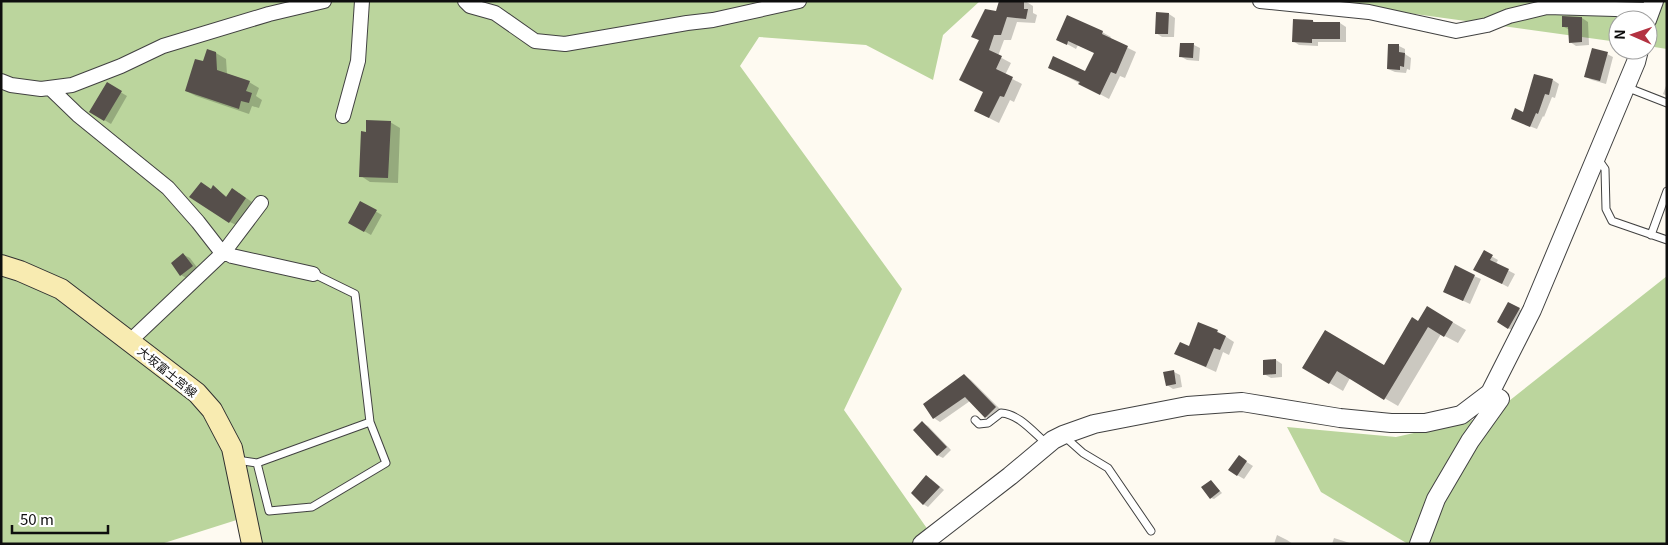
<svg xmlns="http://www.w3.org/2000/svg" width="1668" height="545" font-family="Georgia,'Noto Sans JP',serif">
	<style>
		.forest { fill: #bbd59d }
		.shadow { fill: #0003 }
		.building { fill: #564f4b }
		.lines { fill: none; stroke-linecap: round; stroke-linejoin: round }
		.service-casing { stroke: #414141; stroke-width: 9 }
		.minor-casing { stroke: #414141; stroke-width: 16 }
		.tertiary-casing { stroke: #414141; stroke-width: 20 }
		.secondary-casing { stroke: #303030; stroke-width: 22 }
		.service { stroke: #fff; stroke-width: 7 }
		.minor { stroke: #fff; stroke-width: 14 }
		.tertiary { stroke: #fff; stroke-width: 18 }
		.secondary { stroke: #f8ebb1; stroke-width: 20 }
		.labels { text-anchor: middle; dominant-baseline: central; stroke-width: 5; stroke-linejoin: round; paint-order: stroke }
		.street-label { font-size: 12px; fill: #0e0e0e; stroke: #fff }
	</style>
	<rect width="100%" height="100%" fill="#fefaf1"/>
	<path class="forest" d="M 1,1 L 980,1 L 943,35 L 933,80 L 866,45 L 759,37 L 740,66 L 902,289 L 844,410 L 933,537 L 912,544 L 252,544 L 246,517 L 161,544 L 1,544 Z
		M 1320,1 L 1667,1 L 1667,49 L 1648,46 L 1648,20 L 1618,20 L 1618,42 Z
		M 1667,276 L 1667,544 L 1408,544 L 1321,492 L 1287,427 L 1396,437 L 1490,416 Z"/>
	<path class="shadow" d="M 1000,1 L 1025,1 L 1033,6 L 1033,13 L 1037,15 L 1035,23 L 1017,22 L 1011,40 L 1004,40 L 998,56 L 1011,63 L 1005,75 L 1022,84 L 1014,102 L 1010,100 L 999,123 L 985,116 L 980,41 L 973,37 L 997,13 Z
		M 1169,14 L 1175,18 L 1174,37 L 1162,37 L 1156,33 Z
		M 1582,18 L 1588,22 L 1589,45 L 1576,46 L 1570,42 L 1570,30 L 1564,27 Z
		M 1313,21 L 1316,23 L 1340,23 L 1346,27 L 1346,42 L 1318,42 L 1318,46 L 1299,45 L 1293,41 Z
		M 1102,32 L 1111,37 L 1110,39 L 1136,52 L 1125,78 L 1120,76 L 1109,99 L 1049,67 L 1086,73 L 1095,53 L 1078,45 L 1076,49 L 1058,39 Z
		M 1194,45 L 1200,48 L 1199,61 L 1187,60 L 1180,56 Z
		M 1399,46 L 1405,49 L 1405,54 L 1411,58 L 1410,70 L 1407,69 L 1406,73 L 1395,72 L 1388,69 Z
		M 216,53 L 226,59 L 227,74 L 249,82 L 259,88 L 256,96 L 262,100 L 259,108 L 252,106 L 249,114 L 196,96 L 186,91 L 204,63 Z
		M 1607,54 L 1613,57 L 1606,84 L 1592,80 L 1586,77 Z
		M 1553,80 L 1559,84 L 1555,98 L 1552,97 L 1544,117 L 1543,116 L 1537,129 L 1519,122 Z
		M 1667,83 L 1667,96 L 1663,94 Z
		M 107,84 L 127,96 L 111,124 L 91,112 Z
		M 390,122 L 400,128 L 398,183 L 370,182 L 361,176 L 367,133 Z
		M 214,187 L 227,197 L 239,193 L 252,202 L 236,225 L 230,222 L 212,190 Z
		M 361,203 L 382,215 L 371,235 L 350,223 Z
		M 1484,252 L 1498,260 L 1496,264 L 1515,274 L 1508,287 L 1481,273 Z
		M 184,255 L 190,258 L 199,270 L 188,279 L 181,275 Z
		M 1474,276 L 1481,279 L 1470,304 L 1451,295 Z
		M 1509,303 L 1526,313 L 1515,332 L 1498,322 Z
		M 1428,308 L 1466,330 L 1458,343 L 1441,334 L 1398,406 L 1350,378 L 1343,391 L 1304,368 L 1384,367 L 1419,323 Z
		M 1217,331 L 1234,342 L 1229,355 L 1223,352 L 1216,372 L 1176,354 Z
		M 1276,360 L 1282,364 L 1282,377 L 1271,378 L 1264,374 Z
		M 1174,372 L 1180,375 L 1182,387 L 1173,389 L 1167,385 Z
		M 965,376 L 971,380 L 1002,411 L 992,421 L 986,417 L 970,401 L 940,422 L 934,418 Z
		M 922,423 L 928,426 L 951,450 L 943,458 L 937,455 Z
		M 1245,461 L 1253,466 L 1244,479 L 1237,475 Z
		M 931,479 L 944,490 L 928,507 L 923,504 Z
		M 1211,481 L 1222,493 L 1214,499 L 1211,498 Z
		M 1277,535 L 1287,540 L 1293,544 L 1274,544 Z
		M 1334,538 L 1353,544 L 1332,544 Z"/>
	<path class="building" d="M 999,1 L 1024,1 L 1024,9 L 1028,9 L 1026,19 L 1007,17 L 1001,35 L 994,35 L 989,50 L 1002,56 L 996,69 L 1013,77 L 1004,97 L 1000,96 L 989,118 L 974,111 L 983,92 L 959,80 L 979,40 L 971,37 L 985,9 L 996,11 Z
		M 1156,12 L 1169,13 L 1168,34 L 1155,34 Z
		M 1067,15 L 1103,31 L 1102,34 L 1128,46 L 1116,74 L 1111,72 L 1100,95 L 1078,84 L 1080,82 L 1048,68 L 1053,56 L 1085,71 L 1094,53 L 1068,41 L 1067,45 L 1056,40 Z
		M 1562,16 L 1582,17 L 1582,42 L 1569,43 L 1568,27 L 1562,27 Z
		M 1293,19 L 1313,20 L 1313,22 L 1340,22 L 1340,39 L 1312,39 L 1312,43 L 1292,42 Z
		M 1180,43 L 1194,43 L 1193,58 L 1179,57 Z
		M 1388,44 L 1399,44 L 1399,52 L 1405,53 L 1404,67 L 1400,66 L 1400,70 L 1387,69 Z
		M 1592,48 L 1608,52 L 1600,81 L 1584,77 Z
		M 207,49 L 216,52 L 217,70 L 250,81 L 246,91 L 252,93 L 249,103 L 241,101 L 239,109 L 185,91 L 195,59 L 203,61 Z
		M 1534,74 L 1553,79 L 1549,95 L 1545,94 L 1538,114 L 1536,113 L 1530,127 L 1511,119 L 1515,108 L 1523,112 Z
		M 107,82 L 122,91 L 104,121 L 89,112 Z
		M 366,120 L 391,121 L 388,178 L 359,177 L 361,131 L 366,132 Z
		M 201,182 L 211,189 L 213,185 L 226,197 L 232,188 L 246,198 L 229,223 L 189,197 Z
		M 360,201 L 377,210 L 364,232 L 348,223 Z
		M 1484,250 L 1493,255 L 1490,260 L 1509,269 L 1502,284 L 1473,270 Z
		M 183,253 L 193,266 L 180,276 L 171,263 Z
		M 1455,265 L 1475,275 L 1463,301 L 1443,292 Z
		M 1508,302 L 1520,308 L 1508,329 L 1497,322 Z
		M 1427,306 L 1453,322 L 1444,337 L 1428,327 L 1384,400 L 1337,371 L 1329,384 L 1302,368 L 1325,330 L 1384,365 L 1412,317 L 1418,321 Z
		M 1198,322 L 1218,330 L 1217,332 L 1226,336 L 1220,350 L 1214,348 L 1206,367 L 1174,354 L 1180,342 L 1189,346 Z
		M 1276,359 L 1276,374 L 1263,375 L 1263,360 Z
		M 1174,370 L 1176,384 L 1166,386 L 1163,372 Z
		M 964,374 L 996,407 L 985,418 L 965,397 L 933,419 L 923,404 Z
		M 922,421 L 947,447 L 937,456 L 913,430 Z
		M 1239,455 L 1247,461 L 1237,476 L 1228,470 Z
		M 926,475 L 940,487 L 923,505 L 911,493 Z
		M 1211,480 L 1220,491 L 1210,499 L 1201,487 Z"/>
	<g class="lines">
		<defs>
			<path id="service" d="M 1626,87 L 1667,103
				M 1598,159 L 1605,169 L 1606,209 L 1612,221 L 1667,240
				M 1651,235 L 1667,191
				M 975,420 L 979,424 L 988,423 L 1001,413 C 1019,414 1033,432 1047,444
				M 1065,437 L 1083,453 L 1108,468 L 1151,531
				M 237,460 L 257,463 L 370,422 L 355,294 L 312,273
				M 257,463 L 269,511 L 312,507 L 386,463 L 370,422"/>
			<path id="minor" d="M 465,1 L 470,6 L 495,13 L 535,41 L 565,44 L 687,23 L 713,20 L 799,1
				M 1260,1 L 1369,12 L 1456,31 L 1487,25 L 1509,16 L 1547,7 L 1649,10
				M 1,81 L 11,85 L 41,89 L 72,85 L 121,66 L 163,46 L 269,14 L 324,1
				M 50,88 L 78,115 L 168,188 L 198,222 L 219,249 L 232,256 L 313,274
				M 343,116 L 358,61 L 362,1
				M 130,341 L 224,252 L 261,203"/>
			<path id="tertiary" d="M 1647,20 L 1654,1
				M 922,544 L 1010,476 L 1053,440 L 1063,435 L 1094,424 L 1187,406 L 1242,402 L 1340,418 L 1391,423 L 1425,423 L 1461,415 L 1490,393
				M 1419,544 L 1436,499 L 1470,441 L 1500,399 L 1490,393 L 1532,310 L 1636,62 L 1639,50"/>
			<path id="secondary" d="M 1,265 L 20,271 L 61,289 L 197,393 L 212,410 L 232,448 L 252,544"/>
		</defs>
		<use href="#service" class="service-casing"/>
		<use href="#minor" class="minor-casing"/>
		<use href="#tertiary" class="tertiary-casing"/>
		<use href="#secondary" class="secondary-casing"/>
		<use href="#service" class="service"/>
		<use href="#minor" class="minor"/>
		<use href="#tertiary" class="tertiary"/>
		<use href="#secondary" class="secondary"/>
	</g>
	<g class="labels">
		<g class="street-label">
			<text transform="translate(168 371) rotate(39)">大坂富士宮線</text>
		</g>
	</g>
	<rect width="1668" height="545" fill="none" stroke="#0e0e0e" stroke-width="5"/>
	<g transform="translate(1633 35) rotate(272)"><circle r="24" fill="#ffffff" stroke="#9f9f9f"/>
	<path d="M0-4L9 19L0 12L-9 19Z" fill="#b33241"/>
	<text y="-8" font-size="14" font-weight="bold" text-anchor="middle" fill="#0e0e0e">N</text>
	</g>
	<path d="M12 525v8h96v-8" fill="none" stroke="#0e0e0e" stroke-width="2.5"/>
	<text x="20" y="525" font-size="15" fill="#0e0e0e" stroke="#ffffff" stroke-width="4" paint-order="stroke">50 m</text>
</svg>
